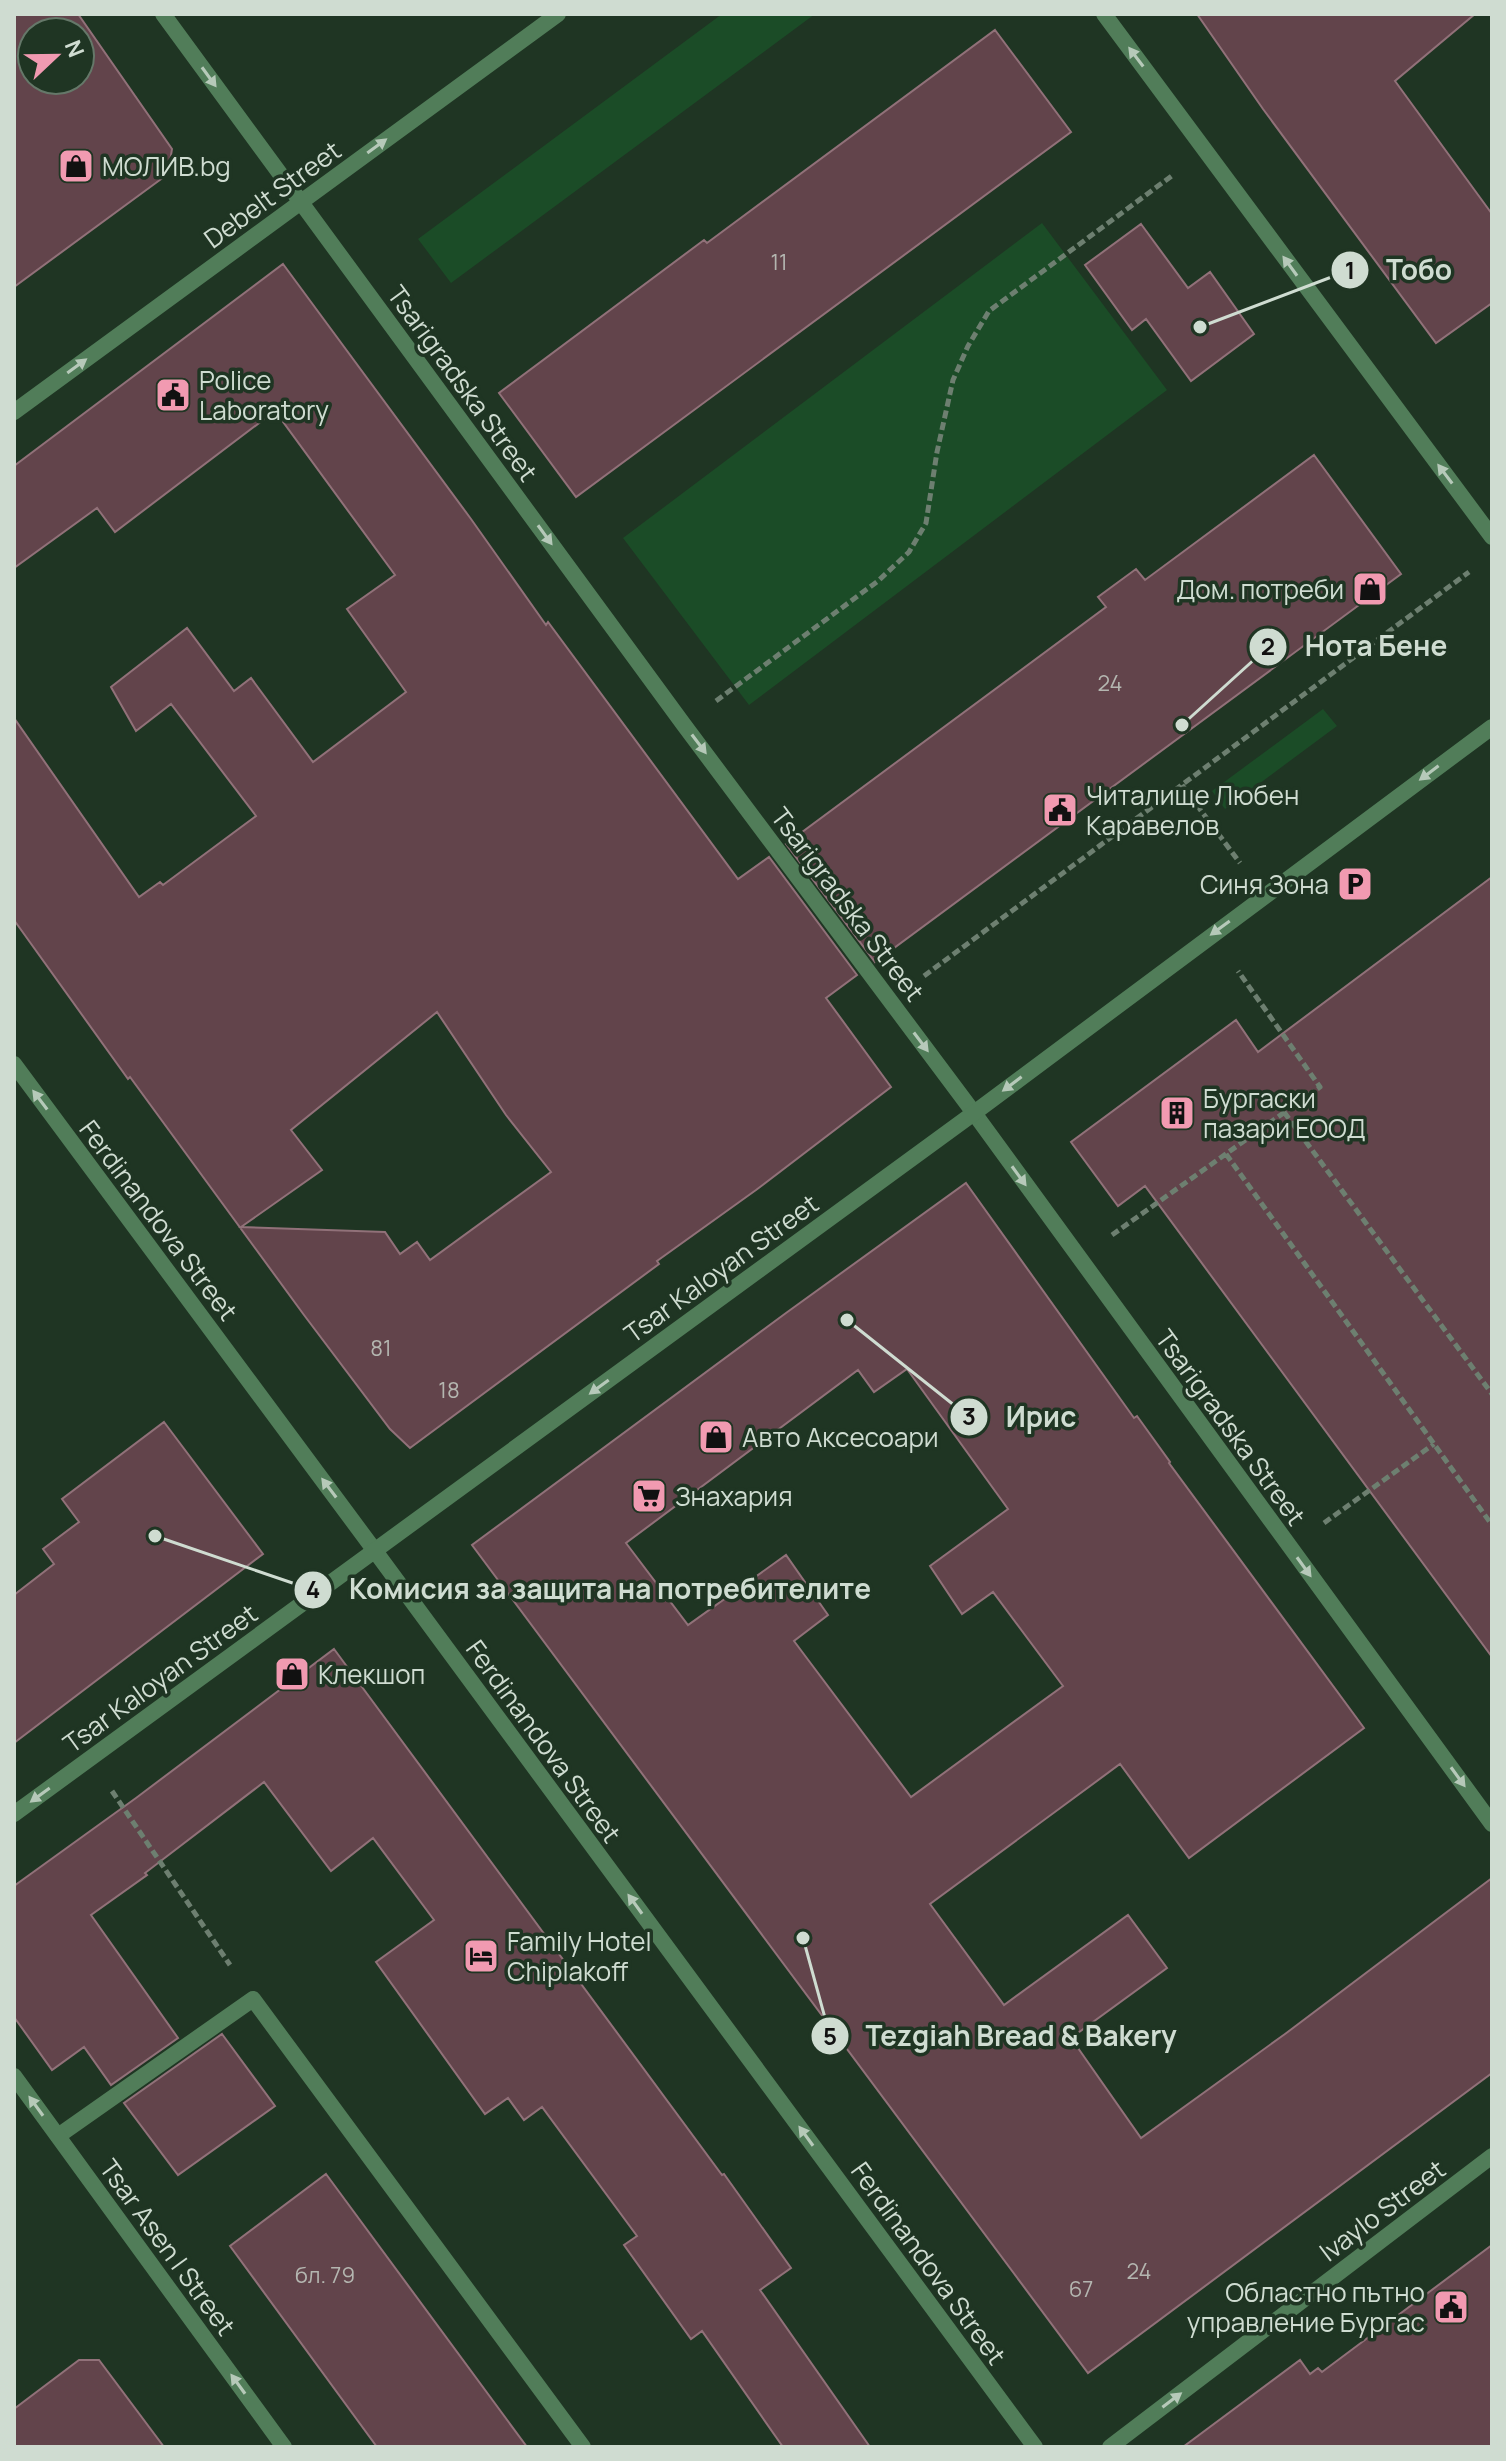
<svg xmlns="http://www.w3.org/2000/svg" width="1506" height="2461" font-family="Manrope,sans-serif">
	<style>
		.green { fill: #1b4c27 }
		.building { fill: #62444b; stroke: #917179; stroke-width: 2; fill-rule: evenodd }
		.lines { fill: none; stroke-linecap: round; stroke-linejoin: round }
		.path { stroke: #6d7f70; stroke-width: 5; stroke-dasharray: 8 4; stroke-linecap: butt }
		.service { stroke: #517d59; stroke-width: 16 }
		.minor { stroke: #517d59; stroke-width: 16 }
		.tertiary { stroke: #517d59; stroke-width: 16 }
		.oneway { fill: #b6c9b9 }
		.labels { text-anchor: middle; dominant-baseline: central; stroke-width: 7; stroke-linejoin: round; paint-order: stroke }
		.number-label { font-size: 22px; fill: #b4b6b0 }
		.poi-label { font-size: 26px; fill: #cfdcd1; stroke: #1f3523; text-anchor: start }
		.street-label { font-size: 26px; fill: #cfdcd1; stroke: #1f3523 }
		.leader { fill: none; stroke: #cfdcd1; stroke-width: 3 }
		.callout-dot { fill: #cfdcd1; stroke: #1f3523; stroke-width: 3 }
		.mark-label { font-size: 24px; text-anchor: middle; font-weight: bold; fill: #111 }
		.callout-label { font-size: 28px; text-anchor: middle; font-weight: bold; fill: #cfdcd1; stroke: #1f3523; stroke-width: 7; stroke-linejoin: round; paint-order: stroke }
	</style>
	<rect width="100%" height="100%" fill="#1f3523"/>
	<path class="green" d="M 722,14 L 815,14 L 451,283 L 418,239 Z
		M 1042,223 L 1167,390 L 749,705 L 623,538 Z
		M 1323,709 L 1337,726 L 1225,809 L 1212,791 Z"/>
	<path class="building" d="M 14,14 L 78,14 L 172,149 L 168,174 L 14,287 ZM 32,32 L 80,32 L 80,80 L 32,80 Z
		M 1197,14 L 1475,14 L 1395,81 L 1492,214 L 1492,303 L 1436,343 L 1263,109 Z
		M 995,30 L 1071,132 L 576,497 L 499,393 L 704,240 L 707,243 Z
		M 1141,224 L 1188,288 L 1210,272 L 1254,334 L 1191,381 L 1146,319 L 1132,330 L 1085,265 Z
		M 283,264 L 471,519 L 546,625 L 548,622 L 738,879 L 769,857 L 857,975 L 826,998 L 891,1087 L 756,1190 L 657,1261 L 659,1264 L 410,1448 L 390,1429 L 304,1315 L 130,1077 L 128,1079 L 14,920 L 14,718 L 139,897 L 160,882 L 163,885 L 256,816 L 171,704 L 136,731 L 111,687 L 187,628 L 234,691 L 251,678 L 313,762 L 406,692 L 347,609 L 395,575 L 275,411 L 115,532 L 97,508 L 14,568 L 14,466 ZM 437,1012 L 506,1115 L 551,1172 L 430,1260 L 417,1242 L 400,1254 L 385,1232 L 241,1227 L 322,1170 L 291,1130 Z
		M 1314,455 L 1401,574 L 875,962 L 786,844 L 1106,607 L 1098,597 L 1136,569 L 1145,580 Z
		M 1492,877 L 1492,1657 L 1145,1186 L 1118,1206 L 1071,1142 L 1236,1020 L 1258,1052 Z
		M 966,1183 L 1134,1418 L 1137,1416 L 1170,1462 L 1169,1463 L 1364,1728 L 1189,1858 L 1120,1764 L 930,1904 L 1004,2005 L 1128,1915 L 1167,1968 L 1071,2038 L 1141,2138 L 1285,2034 L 1492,1878 L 1492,2073 L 1088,2373 L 472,1545 L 786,1313 ZM 907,1369 L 1008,1509 L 930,1566 L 962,1614 L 993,1592 L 1063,1686 L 911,1797 L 794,1641 L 828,1615 L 786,1555 L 688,1625 L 626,1543 L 858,1370 L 874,1392 Z
		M 164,1422 L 263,1554 L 14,1743 L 14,1595 L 54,1564 L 43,1549 L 79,1522 L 62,1499 Z
		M 334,1649 L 722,2175 L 724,2174 L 791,2268 L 760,2290 L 870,2447 L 783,2447 L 702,2331 L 691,2339 L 624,2245 L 637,2236 L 542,2107 L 524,2120 L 508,2098 L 485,2114 L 376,1962 L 434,1920 L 373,1838 L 331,1871 L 264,1782 L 145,1873 L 147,1875 L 91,1915 L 178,2038 L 111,2085 L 84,2047 L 52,2070 L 14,2017 L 14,1886 L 136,1798 Z
		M 222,2034 L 275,2106 L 178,2175 L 124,2103 Z
		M 326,2174 L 527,2447 L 377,2447 L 230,2246 Z
		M 1492,2245 L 1492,2447 L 1183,2447 L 1300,2360 L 1310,2374 L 1318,2368 L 1322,2372 Z
		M 79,2360 L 99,2360 L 164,2447 L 14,2447 L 14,2409 Z"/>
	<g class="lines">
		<path class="path" d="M 716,701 L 878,581 L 909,552 L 926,523 L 937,452 L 953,380 L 968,346 L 989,311 L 1173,175
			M 1182,785 L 1240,863
			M 924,976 L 1469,572
			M 1284,1112 L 1492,1394
			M 1226,1154 L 1492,1525
			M 1112,1235 L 1320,1087 L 1238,971
			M 1324,1523 L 1434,1444
			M 112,1791 L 230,1965"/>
		<path class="service" d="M 58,2136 L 253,1999 L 583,2447"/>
		<path class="minor" d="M 163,14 L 684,725 L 974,1113 L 1492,1824
			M 1104,14 L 1492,537
			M 14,412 L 558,14
			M 14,1064 L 375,1551
			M 14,2076 L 284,2447
			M 1110,2447 L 1492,2156"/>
		<path class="tertiary" d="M 375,1551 L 1035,2447
			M 14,1814 L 974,1113 L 1492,727"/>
	</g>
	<defs><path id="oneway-solid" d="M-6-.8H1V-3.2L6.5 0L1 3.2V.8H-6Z" transform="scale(2)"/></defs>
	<g class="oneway">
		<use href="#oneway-solid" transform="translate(1136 57) rotate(-127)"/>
		<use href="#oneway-solid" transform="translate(209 77) rotate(54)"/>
		<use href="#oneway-solid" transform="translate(377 146) rotate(-36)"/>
		<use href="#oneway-solid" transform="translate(1290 266) rotate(-126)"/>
		<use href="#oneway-solid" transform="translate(77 366) rotate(-36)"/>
		<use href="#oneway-solid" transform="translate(1445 474) rotate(-127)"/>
		<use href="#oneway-solid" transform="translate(545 535) rotate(54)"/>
		<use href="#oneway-solid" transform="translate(699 744) rotate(53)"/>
		<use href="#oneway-solid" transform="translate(1429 773) rotate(143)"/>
		<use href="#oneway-solid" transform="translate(1220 928) rotate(144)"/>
		<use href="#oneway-solid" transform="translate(921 1042) rotate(53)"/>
		<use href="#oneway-solid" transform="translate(1012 1084) rotate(143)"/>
		<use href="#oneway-solid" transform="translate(40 1100) rotate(-127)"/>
		<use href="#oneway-solid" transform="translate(1019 1176) rotate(54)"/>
		<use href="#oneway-solid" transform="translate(599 1387) rotate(144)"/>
		<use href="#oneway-solid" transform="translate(329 1488) rotate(-127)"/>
		<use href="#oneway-solid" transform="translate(1304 1567) rotate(54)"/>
		<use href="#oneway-solid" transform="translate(1458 1777) rotate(54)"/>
		<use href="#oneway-solid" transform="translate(40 1795) rotate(144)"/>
		<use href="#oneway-solid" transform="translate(635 1904) rotate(-126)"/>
		<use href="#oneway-solid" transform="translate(36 2106) rotate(-126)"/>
		<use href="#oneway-solid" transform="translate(806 2136) rotate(-126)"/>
		<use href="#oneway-solid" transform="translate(238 2384) rotate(-126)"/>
		<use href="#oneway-solid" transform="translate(1172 2400) rotate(-37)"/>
	</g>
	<defs>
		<symbol id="shop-square" viewBox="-11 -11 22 22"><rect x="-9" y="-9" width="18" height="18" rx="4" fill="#f19ab1" stroke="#1f3523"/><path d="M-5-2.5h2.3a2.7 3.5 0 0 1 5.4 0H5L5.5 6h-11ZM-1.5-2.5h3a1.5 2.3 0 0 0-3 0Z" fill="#111"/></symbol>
		<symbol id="civic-square" viewBox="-11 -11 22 22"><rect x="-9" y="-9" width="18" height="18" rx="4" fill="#f19ab1" stroke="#1f3523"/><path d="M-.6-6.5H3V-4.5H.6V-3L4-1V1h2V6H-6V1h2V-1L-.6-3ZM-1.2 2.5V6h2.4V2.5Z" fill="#111"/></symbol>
		<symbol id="parking-square" viewBox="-11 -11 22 22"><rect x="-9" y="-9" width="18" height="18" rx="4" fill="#f19ab1" stroke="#1f3523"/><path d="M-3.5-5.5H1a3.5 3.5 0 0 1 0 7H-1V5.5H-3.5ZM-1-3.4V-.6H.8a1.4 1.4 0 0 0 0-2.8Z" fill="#111"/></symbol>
		<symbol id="building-square" viewBox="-11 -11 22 22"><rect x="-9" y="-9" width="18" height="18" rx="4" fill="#f19ab1" stroke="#1f3523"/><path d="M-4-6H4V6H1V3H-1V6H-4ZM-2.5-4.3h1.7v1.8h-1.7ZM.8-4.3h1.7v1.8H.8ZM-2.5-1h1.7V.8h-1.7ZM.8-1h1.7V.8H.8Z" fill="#111"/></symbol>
		<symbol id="supermarket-square" viewBox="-11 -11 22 22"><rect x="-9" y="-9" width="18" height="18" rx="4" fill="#f19ab1" stroke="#1f3523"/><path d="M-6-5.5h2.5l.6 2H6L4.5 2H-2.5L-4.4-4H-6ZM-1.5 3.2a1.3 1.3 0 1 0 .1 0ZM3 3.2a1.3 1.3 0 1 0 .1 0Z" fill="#111"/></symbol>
		<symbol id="hotel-square" viewBox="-11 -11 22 22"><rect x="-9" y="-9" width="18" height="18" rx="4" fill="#f19ab1" stroke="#1f3523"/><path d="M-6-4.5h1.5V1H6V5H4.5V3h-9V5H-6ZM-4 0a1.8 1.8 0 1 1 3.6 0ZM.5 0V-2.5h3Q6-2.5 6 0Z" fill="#111"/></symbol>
	</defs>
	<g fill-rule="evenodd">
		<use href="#shop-square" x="56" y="146" width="40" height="40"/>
		<use href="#civic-square" x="153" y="375" width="40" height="40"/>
		<use href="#shop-square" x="1350" y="569" width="40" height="40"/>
		<use href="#civic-square" x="1040" y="790" width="40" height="40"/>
		<use href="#parking-square" x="1335" y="864" width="40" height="40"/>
		<use href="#building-square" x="1157" y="1093" width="40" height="40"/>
		<use href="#shop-square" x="696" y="1417" width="40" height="40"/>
		<use href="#supermarket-square" x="629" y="1476" width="40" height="40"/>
		<use href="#shop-square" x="272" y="1654" width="40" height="40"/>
		<use href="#hotel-square" x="461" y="1936" width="40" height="40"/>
		<use href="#civic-square" x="1431" y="2287" width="40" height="40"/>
	</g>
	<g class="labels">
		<g class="number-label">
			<text x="779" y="262">11</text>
			<text x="1110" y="683">24</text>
			<text x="381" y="1348">81</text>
			<text x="449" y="1390">18</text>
			<text x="1139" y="2271">24</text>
			<text x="325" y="2275">бл. 79</text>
			<text x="1081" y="2289">67</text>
		</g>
		<g class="poi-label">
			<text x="102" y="166">МОЛИВ.bg</text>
			<text x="199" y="380">Police<tspan x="199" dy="30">Laboratory</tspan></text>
			<text x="1344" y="589" text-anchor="end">Дом. потреби</text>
			<text x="1086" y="795">Читалище Любен<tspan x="1086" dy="30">Каравелов</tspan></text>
			<text x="1329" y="884" text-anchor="end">Синя Зона</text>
			<text x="1203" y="1098">Бургаски<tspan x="1203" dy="30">пазари ЕООД</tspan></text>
			<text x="742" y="1437">Авто Аксесоари</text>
			<text x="675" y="1496">Знахария</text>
			<text x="318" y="1674">Клекшоп</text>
			<text x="507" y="1941">Family Hotel<tspan x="507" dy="30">Chiplakoff</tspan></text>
			<text x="1425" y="2292" text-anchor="end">Oбластно пътно<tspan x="1425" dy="30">управление Бургас</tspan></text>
		</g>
		<g class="street-label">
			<text transform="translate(272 194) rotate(-36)">Debelt Street</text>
			<text transform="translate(463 383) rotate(54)">Tsarigradska Street</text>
			<text transform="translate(848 904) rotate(53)">Tsarigradska Street</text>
			<text transform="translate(159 1220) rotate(53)">Ferdinandova Street</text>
			<text transform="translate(721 1268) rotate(-36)">Tsar Kaloyan Street</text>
			<text transform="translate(1231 1427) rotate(54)">Tsarigradska Street</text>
			<text transform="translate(160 1678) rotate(-36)">Tsar Kaloyan Street</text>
			<text transform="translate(544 1741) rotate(54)">Ferdinandova Street</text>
			<text transform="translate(1382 2210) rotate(-37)">Ivaylo Street</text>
			<text transform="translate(168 2247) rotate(54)">Tsar Asen I Street</text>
			<text transform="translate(929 2263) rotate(54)">Ferdinandova Street</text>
		</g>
	</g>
	<path class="leader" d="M1200 327L1350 270M1182 725L1268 647M847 1320L969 1417M155 1536L313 1590M803 1938L830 2036"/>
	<g class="callout-dot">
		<circle cx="1200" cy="327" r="8"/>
		<circle cx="1182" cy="725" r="8"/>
		<circle cx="847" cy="1320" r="8"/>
		<circle cx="155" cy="1536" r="8"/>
		<circle cx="803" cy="1938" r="8"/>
		<circle cx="1350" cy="270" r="20"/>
		<circle cx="1268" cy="647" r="20"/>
		<circle cx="969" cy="1417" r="20"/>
		<circle cx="313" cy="1590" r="20"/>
		<circle cx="830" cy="2036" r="20"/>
	</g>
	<g class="mark-label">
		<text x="1350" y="279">1</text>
		<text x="1268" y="655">2</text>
		<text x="969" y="1425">3</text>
		<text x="313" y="1598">4</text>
		<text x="830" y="2045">5</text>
	</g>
	<g class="callout-label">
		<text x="1419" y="280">Тобо</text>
		<text x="1376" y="656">Нота Бене</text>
		<text x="1041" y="1427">Ирис</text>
		<text x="610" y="1599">Комисия за защита на потребителите</text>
		<text x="1021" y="2046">Tezgiah Bread &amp; Bakery</text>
	</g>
	<rect width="1506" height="2461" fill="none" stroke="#cfdcd1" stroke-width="32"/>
	<g transform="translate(56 56) rotate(68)"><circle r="38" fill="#1f3523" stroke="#657869" stroke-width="2"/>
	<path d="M0-6L14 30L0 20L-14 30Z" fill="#f19ab1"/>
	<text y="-12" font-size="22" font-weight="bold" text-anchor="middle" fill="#cfdcd1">N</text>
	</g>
</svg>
